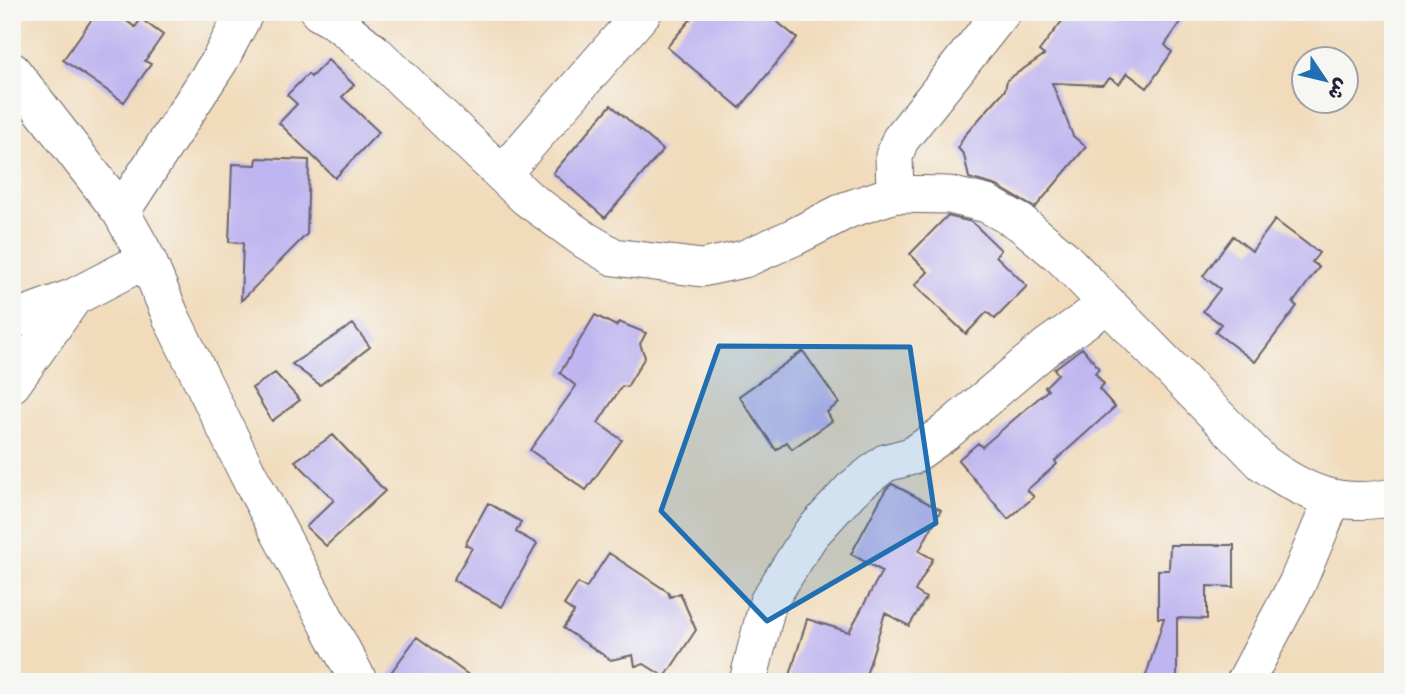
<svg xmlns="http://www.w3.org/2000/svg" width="1405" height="694" font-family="'Playpen Sans','Playpen Sans Arabic',sans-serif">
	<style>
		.building { fill: #bfb5f0 }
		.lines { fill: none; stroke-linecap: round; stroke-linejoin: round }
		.minor-casing { stroke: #6a6368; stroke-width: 39 }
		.minor { stroke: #fff; stroke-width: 37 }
		.marked { fill: #1f6fb2; fill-opacity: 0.2; stroke: #1f6fb2; stroke-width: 5; stroke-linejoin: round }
	</style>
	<rect width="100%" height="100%" fill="#f6f6f2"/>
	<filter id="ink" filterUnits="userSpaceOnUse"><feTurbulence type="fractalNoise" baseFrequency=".0143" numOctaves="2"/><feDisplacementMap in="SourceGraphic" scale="14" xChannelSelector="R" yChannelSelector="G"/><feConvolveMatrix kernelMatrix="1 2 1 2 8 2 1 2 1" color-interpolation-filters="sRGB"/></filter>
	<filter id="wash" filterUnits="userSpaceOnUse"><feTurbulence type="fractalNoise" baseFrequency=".00686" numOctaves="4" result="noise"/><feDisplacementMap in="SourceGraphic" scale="28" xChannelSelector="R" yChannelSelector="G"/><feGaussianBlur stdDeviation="1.57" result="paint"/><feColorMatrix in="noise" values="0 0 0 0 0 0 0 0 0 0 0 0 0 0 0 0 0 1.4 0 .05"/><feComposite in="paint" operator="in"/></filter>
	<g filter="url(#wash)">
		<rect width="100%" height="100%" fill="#f1dbbb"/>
		<g id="blocks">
			<path class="building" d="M 97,12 L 114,12 L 135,27 L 141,19 L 163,35 L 145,61 L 151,64 L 124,102 L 63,60 Z
				M 697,12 L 765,12 L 797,38 L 740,108 L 667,47 Z
				M 1069,12 L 1188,12 L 1165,45 L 1172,52 L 1147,88 L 1127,73 L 1119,84 L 1110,78 L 1102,85 L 1052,83 L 1073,136 L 1086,147 L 1035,208 L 997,186 L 969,178 L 964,155 L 958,148 L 964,136 L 1005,90 L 1007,80 L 1044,55 L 1039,51 Z
				M 328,60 L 354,85 L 342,97 L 379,132 L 335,178 L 279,123 L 297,104 L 287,95 L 308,74 L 311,77 Z
				M 611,105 L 663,150 L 605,218 L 553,173 Z
				M 257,158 L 309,160 L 307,234 L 241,301 L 243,243 L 229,242 L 232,164 L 256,165 Z
				M 947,216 L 972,222 L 1001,250 L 996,256 L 1027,286 L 995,319 L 987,312 L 966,334 L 915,285 L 928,272 L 910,254 Z
				M 1275,220 L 1319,253 L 1312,262 L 1319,267 L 1293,303 L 1297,306 L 1255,362 L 1215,332 L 1221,324 L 1203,311 L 1220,289 L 1203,276 L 1233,236 L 1252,251 Z
				M 595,315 L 616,326 L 619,322 L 646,333 L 640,344 L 645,357 L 627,387 L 622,386 L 598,423 L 622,440 L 586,490 L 530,450 L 576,386 L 560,373 Z
				M 353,324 L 370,347 L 320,385 L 292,364 Z
				M 1082,348 L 1099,368 L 1095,373 L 1104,384 L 1099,389 L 1115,407 L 1055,461 L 1057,464 L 1027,490 L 1034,497 L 1008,519 L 958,460 L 978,443 L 982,447 L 1048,390 L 1045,387 L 1058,374 L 1054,369 Z
				M 803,351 L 839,403 L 827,412 L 832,421 L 792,449 L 787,442 L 776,450 L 739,396 Z
				M 275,373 L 300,400 L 272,421 L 252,388 Z
				M 333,435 L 385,491 L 326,546 L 306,527 L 334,500 L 295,461 Z
				M 892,484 L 941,510 L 919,551 L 933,559 L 915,591 L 926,598 L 909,626 L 885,613 L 864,682 L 788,682 L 807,619 L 849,632 L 882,571 L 851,554 L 886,489 Z
				M 488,503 L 521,522 L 516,532 L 537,544 L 502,607 L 453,580 L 472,548 L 465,545 Z
				M 1170,545 L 1234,545 L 1234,587 L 1207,586 L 1207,619 L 1177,618 L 1177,682 L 1144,682 L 1164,618 L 1158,618 L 1158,570 L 1169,570 Z
				M 609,553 L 668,592 L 670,597 L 680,593 L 696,630 L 665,677 L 644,664 L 635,666 L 633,655 L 611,660 L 563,628 L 574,612 L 564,605 L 578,583 L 586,588 Z
				M 417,637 L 478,682 L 384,682 Z"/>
		</g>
	</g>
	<g filter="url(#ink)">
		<use href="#blocks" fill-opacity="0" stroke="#6a6368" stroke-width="2"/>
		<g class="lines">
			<defs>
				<path id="minor" d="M 319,12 L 338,23 L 375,53 L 527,198 L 585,240 L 614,257 L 702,268 L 744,259 L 794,237 L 847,210 L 895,194 L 949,195 L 987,204 L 1021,223 L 1062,257 L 1263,463 C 1306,494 1339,508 1393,497
					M 12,71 L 121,212 L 147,259 L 171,317 L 247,472 L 359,682
					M 502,174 L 643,12
					M 895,194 L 894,156 L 900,140 L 1002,12
					M 121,212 L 220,60 L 245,12
					M 12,320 L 74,297 L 147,259
					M 12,384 L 74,297
					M 748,681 L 768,602 L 810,535 L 852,489 L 885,463 L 912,456 L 946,432 L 1048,346 L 1108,304
					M 1245,682 L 1297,584 L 1333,498"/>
			</defs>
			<use href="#minor" class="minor-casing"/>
			<use href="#minor" class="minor"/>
		</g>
	</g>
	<path class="marked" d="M 719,346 L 910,347 L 936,523 L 767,621 L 661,511 Z"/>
	<rect width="1405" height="694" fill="none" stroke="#f6f6f2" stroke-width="42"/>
	<g transform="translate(1325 80) rotate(125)"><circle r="33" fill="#f6f6f2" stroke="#a1a1a9" stroke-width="2"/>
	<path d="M0-5L12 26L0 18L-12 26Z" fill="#1f6fb2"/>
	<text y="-10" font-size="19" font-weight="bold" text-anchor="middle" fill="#22223b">ش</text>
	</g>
</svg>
